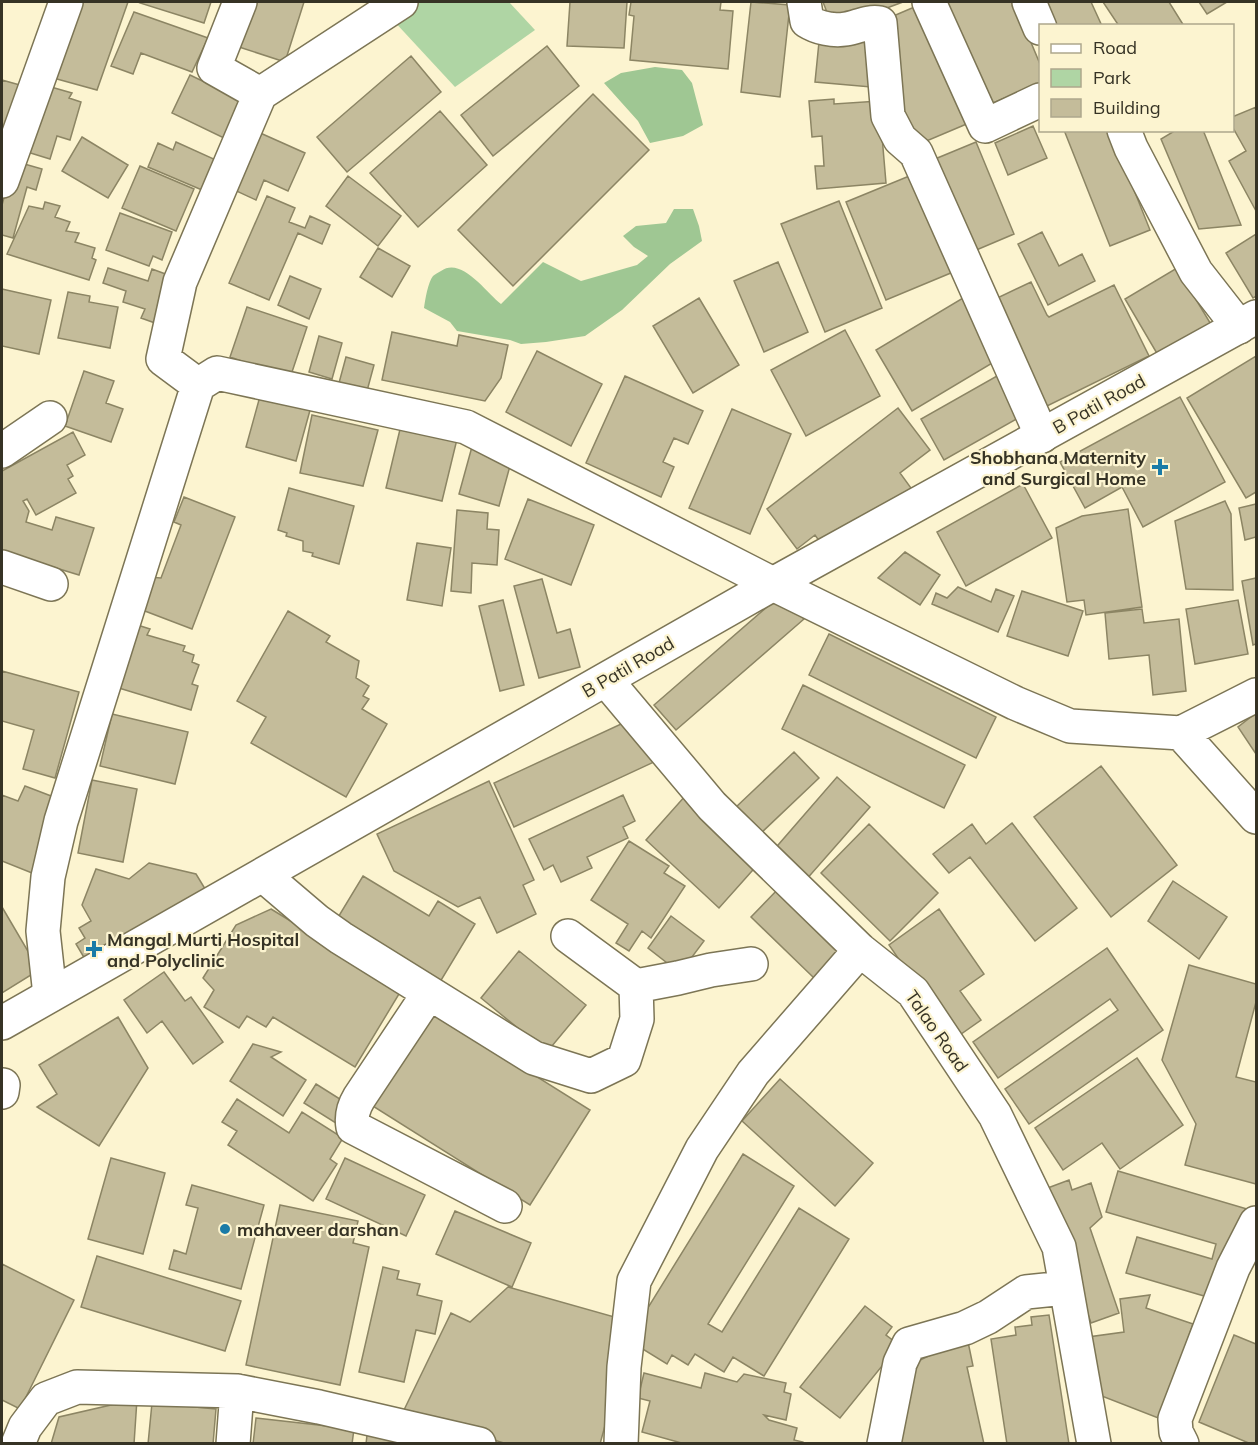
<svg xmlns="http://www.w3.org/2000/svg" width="1258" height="1445" font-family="Mulish,sans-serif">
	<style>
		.green { fill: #afd5a4 }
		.forest { fill: #9fc793 }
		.building { fill: #c4bc9a; stroke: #8c8564; stroke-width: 1.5 }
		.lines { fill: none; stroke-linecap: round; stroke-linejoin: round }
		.street-casing { stroke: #7c7555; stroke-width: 36 }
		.secondary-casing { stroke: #7c7555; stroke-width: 36 }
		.street { stroke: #fff; stroke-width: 33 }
		.secondary { stroke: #fff; stroke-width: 33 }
		.poi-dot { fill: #1a7ba7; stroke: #fcf4d0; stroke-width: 2 }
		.labels { text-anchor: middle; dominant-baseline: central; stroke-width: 4.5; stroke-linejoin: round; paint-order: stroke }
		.street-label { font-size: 18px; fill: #363325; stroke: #fcf4d0 }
		.poi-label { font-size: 18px; font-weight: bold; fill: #363325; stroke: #fcf4d0; text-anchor: start }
	</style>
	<rect width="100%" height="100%" fill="#fcf4d0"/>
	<path class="green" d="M 418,2 L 509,2 L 535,30 L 455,87 L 392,19 Z"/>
	<path class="forest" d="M 655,67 L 682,70 L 692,83 L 703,125 L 683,136 L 650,143 L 638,121 L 604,83 L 621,73 Z
		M 674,209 L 693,209 L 699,226 L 702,241 L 670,264 L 622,310 L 585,336 L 546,342 L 521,344 L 510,340 L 457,331 L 450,322 L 424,308 C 425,300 428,282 433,276 C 435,274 438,273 441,271 C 461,256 486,292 501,304 L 543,262 L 581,281 L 637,265 L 648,256 L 634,247 L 623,236 L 636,226 L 666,223 Z"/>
	<path class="building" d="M 71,2 L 128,2 L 97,90 L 46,76 Z
		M 141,2 L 211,2 L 204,23 L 140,3 Z
		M 253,2 L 304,2 L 285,62 L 239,47 Z
		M 570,2 L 627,2 L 624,48 L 567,46 Z
		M 631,2 L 721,2 L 720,10 L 733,11 L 728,69 L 630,60 L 634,16 L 629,15 Z
		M 751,2 L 790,5 L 780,97 L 741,92 Z
		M 823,2 L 903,2 L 833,28 Z
		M 926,2 L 976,120 L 910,148 L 884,20 Z
		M 941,2 L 1014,2 L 1040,64 L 1040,83 L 986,106 Z
		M 1039,2 L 1091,2 L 1102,26 L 1050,26 Z
		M 1103,2 L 1169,2 L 1184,26 L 1119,26 Z
		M 1199,2 L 1227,2 L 1207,14 Z
		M 134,12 L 208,38 L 192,72 L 141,53 L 133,74 L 111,66 Z
		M 820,32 L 875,37 L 871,87 L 815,82 Z
		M 547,46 L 579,86 L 493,156 L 461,115 Z
		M 411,56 L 441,92 L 347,172 L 317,137 Z
		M 190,75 L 244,101 L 226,139 L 172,113 Z
		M 2,80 L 27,87 L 2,150 Z
		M 44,85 L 72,93 L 69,98 L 81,102 L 70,140 L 57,136 L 50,159 L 24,151 Z
		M 593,94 L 649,150 L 513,286 L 458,230 Z
		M 834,99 L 834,104 L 879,101 L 886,183 L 817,189 L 815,166 L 824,166 L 822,136 L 812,137 L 809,101 Z
		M 1256,107 L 1256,211 L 1229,161 L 1246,151 L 1232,126 L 1232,117 Z
		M 440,111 L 487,165 L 418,227 L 370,173 Z
		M 1033,126 L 1047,158 L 1008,175 L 995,143 Z
		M 1064,130 L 1110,130 L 1150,230 L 1110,246 Z
		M 1176,130 L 1203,130 L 1241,225 L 1199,229 L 1161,139 Z
		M 258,132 L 305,153 L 288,191 L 264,180 L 256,200 L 232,189 Z
		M 82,137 L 128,165 L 108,198 L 62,171 Z
		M 176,142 L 216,160 L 202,190 L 148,167 L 158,143 L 173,150 Z
		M 976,142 L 1014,234 L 974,251 L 935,159 Z
		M 14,161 L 42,169 L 36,190 L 27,187 L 13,238 L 2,235 L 2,205 Z
		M 140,166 L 194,189 L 176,231 L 122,208 Z
		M 919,172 L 958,270 L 886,300 L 846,202 Z
		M 348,176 L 401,216 L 378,246 L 326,206 Z
		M 267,196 L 295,208 L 289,222 L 305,228 L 310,216 L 330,225 L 322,244 L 298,233 L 269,300 L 229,283 Z
		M 839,201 L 882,308 L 825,332 L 781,224 Z
		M 45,202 L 60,206 L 55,217 L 70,222 L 66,231 L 79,233 L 75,242 L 95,248 L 92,258 L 96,260 L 89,280 L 7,254 L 29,206 L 43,209 Z
		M 120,213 L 172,232 L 162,260 L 153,256 L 149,266 L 106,250 Z
		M 1042,232 L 1059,266 L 1082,254 L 1095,281 L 1048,305 L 1018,244 Z
		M 1256,234 L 1256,296 L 1253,298 L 1226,253 Z
		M 378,248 L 410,266 L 392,297 L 360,277 Z
		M 778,262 L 808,332 L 764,352 L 734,281 Z
		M 108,268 L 148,281 L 152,269 L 171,276 L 155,323 L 141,318 L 145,309 L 123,302 L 126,291 L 103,283 Z
		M 1177,268 L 1215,331 L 1162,362 L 1125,299 Z
		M 290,276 L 321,289 L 309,319 L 278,305 Z
		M 1031,282 L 1047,315 L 1049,317 L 1114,285 L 1149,356 L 1045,407 L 993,300 Z
		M 2,289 L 51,300 L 39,354 L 2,346 Z
		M 68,292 L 90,296 L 89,302 L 118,307 L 110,348 L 58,338 Z
		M 968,295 L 1004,356 L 912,411 L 876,350 Z
		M 699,298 L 739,365 L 693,393 L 653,326 Z
		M 247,307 L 307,327 L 290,378 L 230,357 Z
		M 845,330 L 880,396 L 806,436 L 771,370 Z
		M 392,332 L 457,346 L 459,335 L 508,345 L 501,378 L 485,401 L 382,380 Z
		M 319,336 L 342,343 L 332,379 L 309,372 Z
		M 537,351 L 602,384 L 571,446 L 506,412 Z
		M 1256,356 L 1256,492 L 1246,498 L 1187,398 Z
		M 346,357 L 374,365 L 364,402 L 336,394 Z
		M 84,371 L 114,381 L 106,403 L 123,409 L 111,442 L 65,426 Z
		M 1004,372 L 1027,413 L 944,460 L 921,419 Z
		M 625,376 L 703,411 L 688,444 L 674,438 L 663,462 L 674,467 L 661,497 L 586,463 Z
		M 262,389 L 312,403 L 296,461 L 246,447 Z
		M 1180,397 L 1225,482 L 1143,527 L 1122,487 L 1085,508 L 1060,462 Z
		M 898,408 L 930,450 L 900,473 L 911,488 L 827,552 L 815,535 L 797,549 L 767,509 Z
		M 732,409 L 791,434 L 750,534 L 689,508 Z
		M 312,415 L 378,430 L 363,486 L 300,473 Z
		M 402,421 L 458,435 L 442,501 L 386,488 Z
		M 73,432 L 85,455 L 67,465 L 73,476 L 68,479 L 76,493 L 36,515 L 27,499 L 23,501 L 29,511 L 26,522 L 52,530 L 56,517 L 94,528 L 79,575 L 43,564 L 2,557 L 2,471 Z
		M 473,443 L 513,455 L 499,506 L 459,494 Z
		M 1023,484 L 1052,538 L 966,586 L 937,532 Z
		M 289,488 L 354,506 L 339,564 L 312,556 L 313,553 L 303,551 L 303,541 L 286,536 L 287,533 L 278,530 Z
		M 184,497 L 235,517 L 192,629 L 137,608 L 149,577 L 161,578 L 181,525 L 174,522 Z
		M 528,499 L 594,525 L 571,585 L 505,559 Z
		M 1225,501 L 1231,514 L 1233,590 L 1186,589 L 1175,521 Z
		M 1256,504 L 1256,537 L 1245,540 L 1239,508 Z
		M 1128,509 L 1142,607 L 1086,615 L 1084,600 L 1067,602 L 1056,528 L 1082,516 Z
		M 457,510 L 488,513 L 487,529 L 499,530 L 497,565 L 472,563 L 471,593 L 451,591 Z
		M 417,543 L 451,548 L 442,606 L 407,600 Z
		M 905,552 L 940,575 L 920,605 L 878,578 Z
		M 1256,578 L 1256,644 L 1253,645 L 1242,581 Z
		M 542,579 L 557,633 L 570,629 L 580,667 L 539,678 L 514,586 Z
		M 958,587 L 991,602 L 996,589 L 1014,596 L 998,632 L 932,604 L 936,593 L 947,598 Z
		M 1022,591 L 1083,611 L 1068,656 L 1007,636 Z
		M 782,594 L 804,619 L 676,730 L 654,705 Z
		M 503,600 L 524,685 L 500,691 L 479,606 Z
		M 1238,600 L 1248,654 L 1195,664 L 1186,609 Z
		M 1142,609 L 1144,623 L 1179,619 L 1186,691 L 1153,695 L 1149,655 L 1109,659 L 1105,613 Z
		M 288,611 L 330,636 L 326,642 L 359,661 L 356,678 L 369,686 L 363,696 L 369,699 L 362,709 L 387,724 L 346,797 L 251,743 L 266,717 L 237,701 Z
		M 128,622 L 150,629 L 147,635 L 185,646 L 183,651 L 194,655 L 192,662 L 199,665 L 192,684 L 198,686 L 191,710 L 109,685 Z
		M 829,634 L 996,717 L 976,758 L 809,675 Z
		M 2,671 L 79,692 L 55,778 L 23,769 L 34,730 L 2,721 Z
		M 803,685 L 965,765 L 944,808 L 782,729 Z
		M 1256,713 L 1256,754 L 1238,727 Z
		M 112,714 L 188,732 L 175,784 L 100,766 Z
		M 634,718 L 654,762 L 514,827 L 494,783 Z
		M 794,752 L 819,778 L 760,834 L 735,808 Z
		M 1101,766 L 1177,865 L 1111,917 L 1034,817 Z
		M 837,777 L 870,807 L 805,881 L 772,852 Z
		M 92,780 L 137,789 L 123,862 L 78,853 Z
		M 489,781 L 534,880 L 523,885 L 536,914 L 497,933 L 480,897 L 458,907 L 394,871 L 377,834 Z
		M 25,786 L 59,799 L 32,873 L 2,861 L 2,795 L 18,801 Z
		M 623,795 L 635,821 L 623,827 L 628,838 L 587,857 L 592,868 L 561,882 L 553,865 L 544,870 L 529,839 Z
		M 686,795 L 760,862 L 719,908 L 646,840 Z
		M 1012,823 L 1077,908 L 1035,941 L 970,857 L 949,873 L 933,854 L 972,824 L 986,844 Z
		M 869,824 L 938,893 L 890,941 L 821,873 Z
		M 629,841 L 669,866 L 664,873 L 685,886 L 651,938 L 642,931 L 629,951 L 616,943 L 628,924 L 591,900 Z
		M 149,863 L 196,874 L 207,892 L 89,966 L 76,944 L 85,938 L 79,928 L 91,921 L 82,905 L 96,869 L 129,879 Z
		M 363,876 L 429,916 L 438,901 L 475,924 L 440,982 L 337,919 Z
		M 1173,881 L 1227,917 L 1199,959 L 1148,921 Z
		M 781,886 L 844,947 L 814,978 L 751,917 Z
		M 2,907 L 39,970 L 2,993 Z
		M 271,909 L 402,989 L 355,1067 L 273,1017 L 266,1027 L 247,1016 L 239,1028 L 204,1007 L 214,990 L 203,978 L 236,925 Z
		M 939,909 L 984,974 L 960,991 L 981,1020 L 954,1039 L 889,945 Z
		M 671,916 L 704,941 L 680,973 L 648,948 Z
		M 1107,948 L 1163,1030 L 1029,1124 L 1005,1089 L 1118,1010 L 1110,999 L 998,1078 L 973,1042 Z
		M 519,951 L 586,1005 L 547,1052 L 481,998 Z
		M 1189,965 L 1256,984 L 1256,1002 L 1236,1077 L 1256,1082 L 1256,1184 L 1185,1165 L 1196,1124 L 1162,1060 Z
		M 164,972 L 185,1001 L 191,997 L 223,1042 L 193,1064 L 162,1021 L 147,1033 L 124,1000 Z
		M 427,1008 L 590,1110 L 530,1205 L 368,1103 Z
		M 118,1017 L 148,1068 L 99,1146 L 37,1107 L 57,1094 L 39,1065 Z
		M 253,1044 L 281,1052 L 271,1057 L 306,1080 L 283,1116 L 230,1081 Z
		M 1137,1058 L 1183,1125 L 1120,1169 L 1102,1143 L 1063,1170 L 1035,1128 Z
		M 780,1079 L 873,1163 L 835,1206 L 742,1121 Z
		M 316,1084 L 351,1106 L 339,1125 L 304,1103 Z
		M 237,1099 L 289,1133 L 302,1112 L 343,1138 L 330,1159 L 337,1164 L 313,1201 L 228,1145 L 237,1131 L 222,1122 Z
		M 743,1154 L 794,1186 L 708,1324 L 722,1332 L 799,1208 L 849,1239 L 764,1376 L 733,1357 L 724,1372 L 695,1354 L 688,1365 L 672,1355 L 667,1364 L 628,1340 Z
		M 111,1158 L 165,1173 L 143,1254 L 88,1239 Z
		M 345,1158 L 425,1195 L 406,1236 L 326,1199 Z
		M 1118,1171 L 1247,1209 L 1221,1301 L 1126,1273 L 1137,1237 L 1212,1259 L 1216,1244 L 1106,1212 Z
		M 1069,1180 L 1072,1190 L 1091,1183 L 1102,1217 L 1090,1228 L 1119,1313 L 1091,1323 L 1045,1189 Z
		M 192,1185 L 264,1205 L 241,1289 L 169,1269 L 174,1250 L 186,1254 L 198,1208 L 186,1205 Z
		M 280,1205 L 358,1221 L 353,1243 L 369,1247 L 340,1385 L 246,1365 Z
		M 455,1211 L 531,1243 L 512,1287 L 436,1254 Z
		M 97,1256 L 241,1301 L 225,1351 L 81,1307 Z
		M 2,1264 L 74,1300 L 20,1409 L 2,1400 Z
		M 383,1267 L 399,1271 L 397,1279 L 420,1284 L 417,1295 L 442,1301 L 435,1334 L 416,1330 L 404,1382 L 359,1372 Z
		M 508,1287 L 618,1318 L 615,1389 L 600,1444 L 507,1444 L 403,1412 L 451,1313 L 470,1322 Z
		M 1150,1295 L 1146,1308 L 1193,1324 L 1178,1367 L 1166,1421 L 1094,1393 L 1088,1337 L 1124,1332 L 1120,1299 Z
		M 865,1306 L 892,1327 L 886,1335 L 899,1345 L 840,1418 L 800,1387 Z
		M 1049,1315 L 1069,1444 L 1007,1444 L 991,1339 L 1016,1335 L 1015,1327 L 1032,1325 L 1031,1317 Z
		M 1234,1335 L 1256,1344 L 1256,1444 L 1251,1444 L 1199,1422 Z
		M 967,1337 L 973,1366 L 967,1367 L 984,1444 L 896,1444 L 912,1364 Z
		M 644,1373 L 701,1388 L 705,1373 L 737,1382 L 744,1374 L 786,1383 L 784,1392 L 791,1394 L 786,1420 L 764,1415 L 769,1420 L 797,1428 L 794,1440 L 803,1442 L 803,1444 L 685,1444 L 642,1432 L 650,1401 L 638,1398 Z
		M 137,1399 L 134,1444 L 51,1444 L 59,1417 Z
		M 152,1403 L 216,1409 L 213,1444 L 148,1444 Z
		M 256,1418 L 354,1429 L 352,1444 L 253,1444 Z
		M 367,1435 L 423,1444 L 366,1444 Z"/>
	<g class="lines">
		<defs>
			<path id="street" d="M 804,2 L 807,21 C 818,28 833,31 846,29 C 858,27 867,21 880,23 L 888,116 L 900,139 L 916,153 L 1042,436
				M 929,2 L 985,126 L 1040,100
				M 1029,2 L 1040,28
				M 260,94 L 401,2
				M 1124,130 L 1131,148 L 1196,272 L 1239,327
				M 2,181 L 66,2
				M 198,385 L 163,359 L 180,282 L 260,94 L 214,68 L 240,2
				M 2,451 L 50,418
				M 2,567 L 51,584
				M 606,680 L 712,806 L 860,950 L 913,992 L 995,1115 L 1059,1247 L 1094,1444
				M 1181,733 L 1256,695
				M 263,875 L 317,921 L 341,938 L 534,1058 L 591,1076 L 624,1060 L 637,1019 L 636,986 L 568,936
				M 636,986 L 678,978 L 711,970 L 751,964
				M 429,993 L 359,1098 C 353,1108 351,1116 353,1127 L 505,1206
				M 50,995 L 43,931 L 48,877 L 61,821 L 198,385 L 217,373 L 466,427 L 773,584 L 1015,703 L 1070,726 L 1181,733 L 1256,817
				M 2,1092 L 3,1085
				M 18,1444 L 25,1427 L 46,1399 L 77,1387 L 237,1391 L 319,1407 L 479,1444
				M 233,1444 L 237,1391
				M 621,1444 L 624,1367 L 634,1281 L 702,1149 L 753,1073 L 860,950
				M 884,1444 L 900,1363 L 909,1344 L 965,1328 L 988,1317 L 1026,1292 L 1065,1288
				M 1182,1444 L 1176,1432 L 1175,1419 L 1233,1268 L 1256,1223"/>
			<path id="secondary" d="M 2,1023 L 773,584 L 1256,317"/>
		</defs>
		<use href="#street" class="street-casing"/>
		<use href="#secondary" class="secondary-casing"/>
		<use href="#street" class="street"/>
		<use href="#secondary" class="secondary"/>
	</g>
	<g class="poi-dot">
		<path d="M1157 458h6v6h6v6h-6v6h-6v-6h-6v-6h6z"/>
		<path d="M91 940h6v6h6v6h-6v6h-6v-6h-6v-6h6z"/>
		<circle cx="225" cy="1229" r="6"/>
	</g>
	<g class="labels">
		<g class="street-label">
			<text transform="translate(1099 404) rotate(-29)">B Patil Road</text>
			<text transform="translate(628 667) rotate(-30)">B Patil Road</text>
			<text transform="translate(937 1031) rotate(55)">Talao Road</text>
		</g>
		<g class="poi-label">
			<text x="1146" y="457" text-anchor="end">Shobhana Maternity<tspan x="1146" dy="21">and Surgical Home</tspan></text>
			<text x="107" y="939">Mangal Murti Hospital<tspan x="107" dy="21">and Polyclinic</tspan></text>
			<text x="237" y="1229">mahaveer darshan</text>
		</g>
	</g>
	<rect width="1258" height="1445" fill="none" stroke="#363325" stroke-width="6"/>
	<rect x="1039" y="24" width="195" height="108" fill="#fcf4d0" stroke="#ada78c" stroke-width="1.5"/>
	<rect x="1051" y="44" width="30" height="9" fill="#ffffff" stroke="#ada78c" stroke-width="1.5"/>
	<text x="1093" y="54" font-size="18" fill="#363325">Road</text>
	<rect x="1051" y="69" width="30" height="18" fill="#afd5a4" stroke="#ada78c" stroke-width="1.5"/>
	<text x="1093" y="84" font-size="18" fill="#363325">Park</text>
	<rect x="1051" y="99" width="30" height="18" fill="#c4bc9a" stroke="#ada78c" stroke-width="1.5"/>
	<text x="1093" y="114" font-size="18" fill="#363325">Building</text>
</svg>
